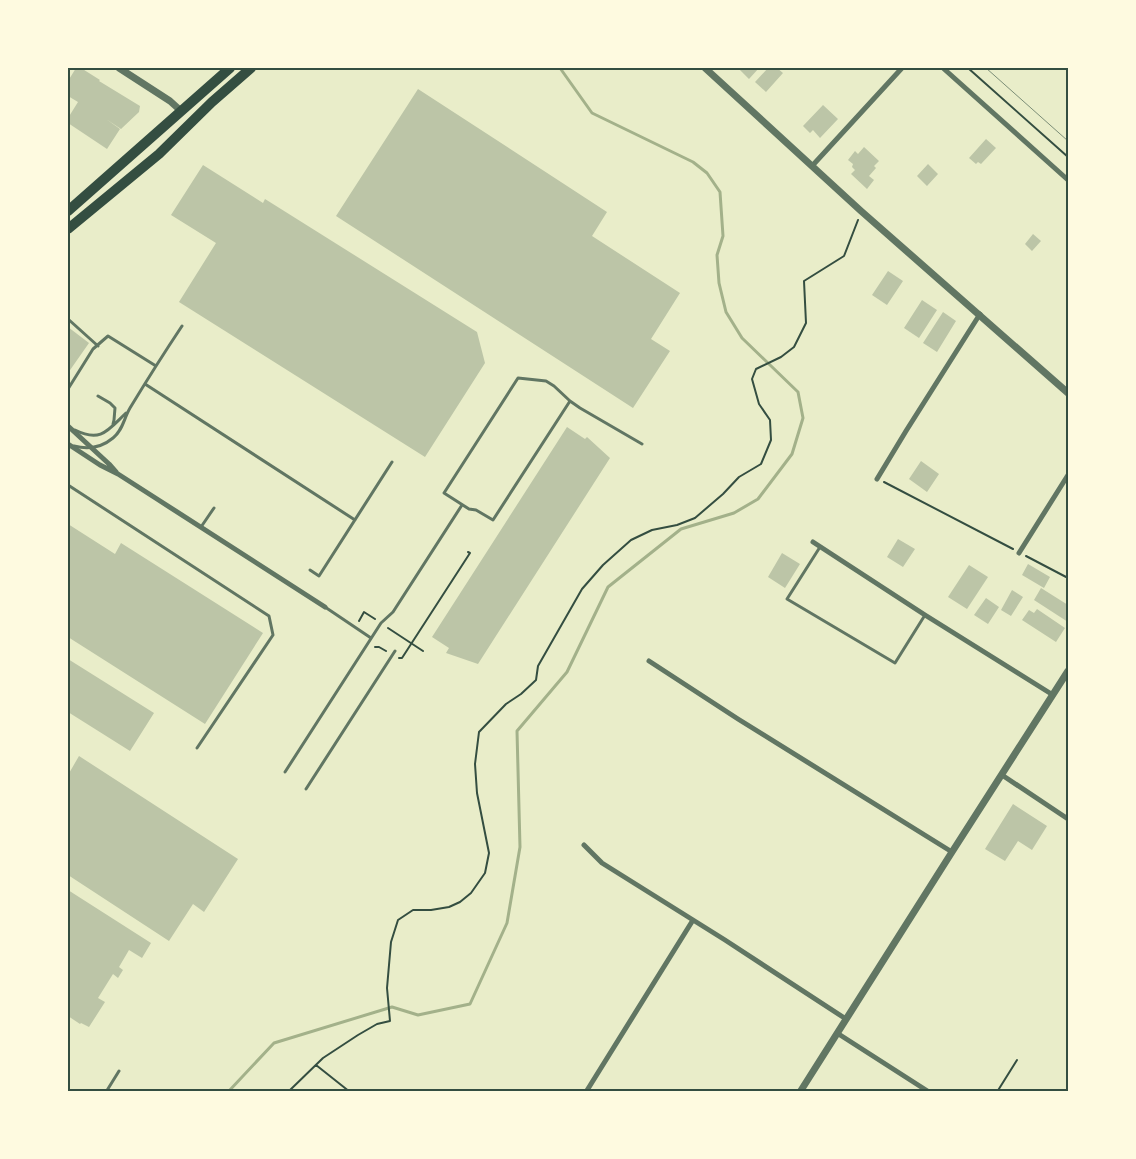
<svg xmlns="http://www.w3.org/2000/svg" width="1136" height="1159" font-family="Karla,sans-serif">
	<style>
		.lines { fill: none; stroke-linecap: round; stroke-linejoin: round }
		.stream { stroke: #a3b18a; stroke-width: 3 }
		.building { fill: #bcc5a7 }
		.path { stroke: #344e41; stroke-width: 2 }
		.service { stroke: #617663; stroke-width: 3 }
		.minor { stroke: #617663; stroke-width: 5 }
		.tertiary { stroke: #617663; stroke-width: 7 }
		.trunk { stroke: #344e41; stroke-width: 10 }
		.tram { stroke: #7c8e77; stroke-width: 1 }
		.neatline { fill: none; stroke: #344e41; stroke-width: 2 }
	</style>
	<rect width="100%" height="100%" fill="#e9edc9"/>
	<g class="lines">
		<path class="stream" d="M 228,1092 L 274,1043 L 392,1007 L 418,1015 L 470,1004 L 507,923 L 520,847 L 517,731 L 567,672 L 608,587 L 681,529 L 734,513 L 758,499 L 792,454 L 803,418 L 798,392 L 742,338 L 726,312 L 719,283 L 717,255 L 723,236 L 720,192 L 707,173 L 693,162 L 592,113 L 560,68"/>
	</g>
	<path class="building" d="M 76,68 L 81,68 L 100,80 L 99,81 L 140,106 L 139,112 L 121,129 L 106,119 L 120,129 L 107,149 L 68,123 L 68,118 L 78,102 L 68,96 L 68,81 Z
		M 740,68 L 759,68 L 749,79 L 739,69 Z
		M 768,68 L 777,68 L 783,73 L 766,92 L 755,82 Z
		M 418,89 L 607,212 L 592,236 L 680,293 L 651,339 L 670,351 L 633,408 L 336,216 Z
		M 823,105 L 838,119 L 820,138 L 813,130 L 810,133 L 803,126 Z
		M 986,139 L 996,148 L 981,164 L 978,162 L 976,164 L 969,158 Z
		M 864,147 L 879,161 L 874,166 L 876,168 L 869,176 L 874,180 L 867,189 L 851,174 L 855,170 L 852,167 L 853,164 L 848,160 L 855,151 L 858,154 Z
		M 928,164 L 938,174 L 927,186 L 917,176 Z
		M 203,165 L 263,203 L 265,199 L 477,332 L 485,363 L 425,457 L 179,302 L 216,243 L 171,215 Z
		M 1033,234 L 1041,241 L 1032,251 L 1025,244 Z
		M 888,271 L 903,281 L 887,305 L 872,295 Z
		M 922,300 L 937,310 L 919,338 L 904,328 Z
		M 943,312 L 956,321 L 937,352 L 923,343 Z
		M 68,327 L 89,343 L 68,373 Z
		M 567,427 L 585,439 L 587,437 L 610,458 L 478,664 L 446,653 L 449,648 L 432,637 Z
		M 921,461 L 939,474 L 927,492 L 909,479 Z
		M 68,524 L 115,554 L 121,543 L 263,633 L 205,724 L 68,637 Z
		M 898,539 L 915,549 L 903,567 L 887,557 Z
		M 782,553 L 800,564 L 785,588 L 768,577 Z
		M 1028,564 L 1050,577 L 1044,588 L 1022,575 Z
		M 969,565 L 988,577 L 967,609 L 948,597 Z
		M 1041,588 L 1068,605 L 1068,622 L 1034,600 Z
		M 1012,590 L 1023,597 L 1011,616 L 1001,610 Z
		M 986,598 L 999,607 L 988,624 L 974,615 Z
		M 1037,609 L 1065,628 L 1056,642 L 1022,620 L 1029,610 L 1034,613 Z
		M 68,659 L 154,713 L 130,751 L 68,712 Z
		M 79,756 L 238,859 L 204,912 L 193,904 L 169,941 L 68,875 L 68,775 Z
		M 1013,804 L 1047,826 L 1032,850 L 1018,841 L 1005,861 L 985,849 Z
		M 68,890 L 151,943 L 142,958 L 129,950 L 119,967 L 123,970 L 118,978 L 113,974 L 98,998 L 105,1002 L 89,1027 L 81,1023 L 80,1024 L 68,1016 Z"/>
	<g class="lines">
		<path class="path" d="M 968,68 L 1068,157
			M 884,482 L 1013,549
			M 1026,556 L 1068,578
			M 359,621 L 364,612 L 375,619
			M 388,628 L 423,651
			M 375,647 L 379,647 L 386,651
			M 399,658 L 402,658 L 470,553 L 468,552
			M 316,1065 L 350,1092
			M 288,1092 L 323,1058 L 358,1035 L 377,1024 L 390,1021 L 387,988 L 391,942 L 398,920 L 413,910 L 431,910 L 449,907 L 460,902 L 471,893 L 485,873 L 489,853 L 477,793 L 475,764 L 479,732 L 506,704 L 521,694 L 536,680 L 538,666 L 582,589 L 603,565 L 631,540 L 652,530 L 677,525 L 695,518 L 723,494 L 739,477 L 761,464 L 771,440 L 770,420 L 759,404 L 752,379 L 756,369 L 781,357 L 794,347 L 806,323 L 804,281 L 844,256 L 858,220
			M 997,1092 L 1017,1060"/>
		<path class="service" d="M 68,319 L 98,346
			M 145,384 L 355,520
			M 68,389 L 93,349 L 108,336 L 156,366
			M 98,396 L 110,403 L 115,408 L 114,420 L 113,424
			M 570,401 L 493,520 L 476,510 L 469,509 L 444,493 L 518,378 L 546,381 L 554,386 L 570,401 L 580,408 L 642,444
			M 75,430 C 101,443 108,430 126,413
			M 74,446 C 89,450 101,448 113,438 C 123,430 124,418 130,408 C 147,380 164,353 182,326
			M 68,485 L 269,616 L 273,635 L 197,748
			M 201,527 L 214,508
			M 820,547 L 787,599 L 895,663 L 925,615
			M 310,570 L 319,576 L 392,462
			M 325,607 L 371,638
			M 285,772 L 381,623 L 393,612 L 462,505
			M 306,789 L 395,651
			M 106,1092 L 119,1071"/>
		<path class="minor" d="M 943,68 L 1068,180
			M 812,166 L 902,68
			M 68,426 L 109,464 L 116,472
			M 68,444 L 100,465 L 118,474 L 157,499 L 325,607
			M 877,479 L 906,431 L 980,314
			M 813,542 L 925,615 L 1053,695
			M 1019,553 L 1068,475
			M 649,661 L 738,719 L 952,852
			M 1002,775 L 1068,819
			M 584,845 L 602,863 L 725,940 L 846,1019
			M 837,1033 L 929,1092
			M 586,1092 L 693,920"/>
		<path class="tertiary" d="M 119,68 L 170,101 L 181,111
			M 705,68 L 861,211 L 1068,393
			M 800,1092 L 952,852 L 1068,671"/>
		<path class="trunk" d="M 68,211 L 230,68
			M 68,229 L 159,154 L 212,102 L 251,68"/>
		<path class="tram" d="M 986,68 L 1068,141"/>
	</g>
	<rect width="1136" height="1159" fill="none" stroke="#fefae0" stroke-width="138"/>
	<rect x="69" y="69" width="998" height="1021" class="neatline"/>
</svg>
